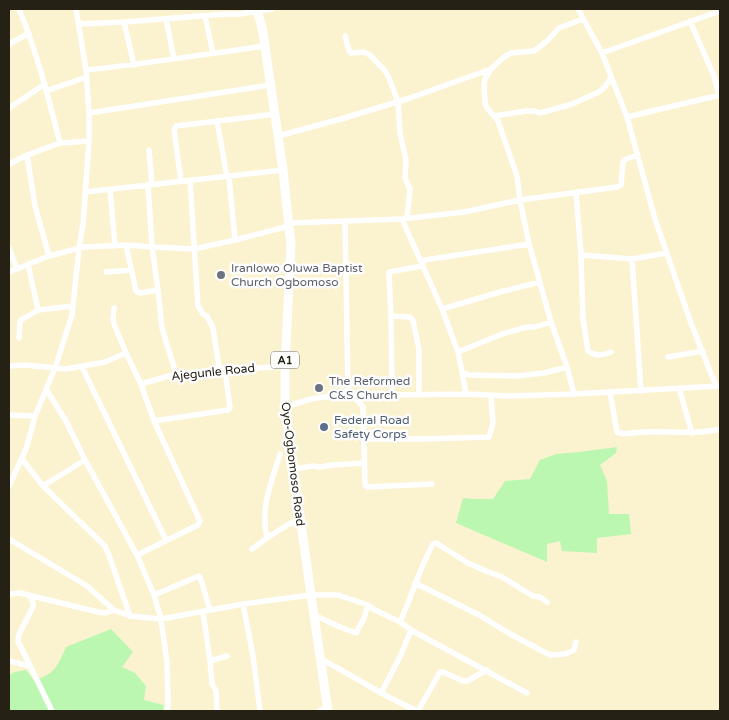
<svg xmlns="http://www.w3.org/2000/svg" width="729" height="720" font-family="'Varela Round',sans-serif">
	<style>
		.green { fill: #bcf7b1 }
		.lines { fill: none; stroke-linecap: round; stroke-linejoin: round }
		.minor { stroke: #fff; stroke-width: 5.5 }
		.highway { stroke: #fff; stroke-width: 9 }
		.worship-dot { fill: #6b7280; stroke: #fff; stroke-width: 2 }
		.service-dot { fill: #5c6f8a; stroke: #fff; stroke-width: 2 }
		.labels { text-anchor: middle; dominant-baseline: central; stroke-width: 5; stroke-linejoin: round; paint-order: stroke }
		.shield { fill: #fff; stroke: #66645b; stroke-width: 1 }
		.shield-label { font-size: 11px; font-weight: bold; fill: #252215 }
		.worship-label { font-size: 12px; fill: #5b616d; stroke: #fff; text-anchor: start }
		.street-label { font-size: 12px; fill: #252215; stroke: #fff }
		.service-label { font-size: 12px; fill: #4e5e75; stroke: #fff; text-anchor: start }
	</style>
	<rect width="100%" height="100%" fill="#fbf2d0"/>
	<path class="green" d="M 617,447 L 616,453 L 600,465 L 607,481 L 609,514 L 629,514 L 631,534 L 597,538 L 597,553 L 562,551 L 560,541 L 547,544 L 547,562 L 456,523 L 463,498 L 476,499 L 493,499 L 505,481 L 530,479 L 540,460 L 556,454 L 579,452 Z
		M 111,629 L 133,652 L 122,667 L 135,673 L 146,686 L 144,700 L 164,705 L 163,711 L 9,711 L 9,675 L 14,672 L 26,670 L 34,680 C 55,675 58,665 66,647 Z"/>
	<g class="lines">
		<path class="minor" d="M 19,9 C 37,52 48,97 60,143 L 89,141
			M 578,9 L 602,53 L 627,117 L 655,219 L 691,323 L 716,386
			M 205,16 L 213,53
			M 166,19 L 174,59
			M 690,21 L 714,76 L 719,95
			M 124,22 L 134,65
			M 79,24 L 124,22 L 226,14 L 240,14 L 272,9
			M 345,36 L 349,51 L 351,53 L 364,52 L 370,55 L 385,71 L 389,78 L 398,102 L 400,133 L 406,160 L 405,178 L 410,189 L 407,218
			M 9,44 L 29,33
			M 602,53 L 720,11
			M 491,69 L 485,79 L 484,85 L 485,103 L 487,108 L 498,121 L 517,176 L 520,200 L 529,244 L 551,322 L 567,367 L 574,394
			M 86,70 C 146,64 205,54 265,46
			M 46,91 L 87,77
			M 9,108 L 45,84
			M 89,113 L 270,85
			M 494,116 L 526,111 L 534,111 L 540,113 L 572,104 L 599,92 L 605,87 L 611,77
			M 627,117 L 720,95
			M 217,121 L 227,177 L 229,177 L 235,240
			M 278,136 L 341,119 L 410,98 L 491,69 L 504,57 L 511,53 L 534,51 L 547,41 L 559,28 L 583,19
			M 149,150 L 152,184
			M 27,155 L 35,206 L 49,256
			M 9,164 L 27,155 L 60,143
			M 181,181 L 174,130 L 176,126 L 276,114
			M 148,184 L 152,247 L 158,290 L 162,328 L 176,374
			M 110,190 L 115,246
			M 85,192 L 283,170
			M 576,192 L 581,255 L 583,319 L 588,351 C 596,357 603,355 611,352
			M 402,219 L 442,309 L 458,352 L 462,372 L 466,394
			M 345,221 L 348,391 C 351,398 359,400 363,407 L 365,485 L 367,487 L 432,484
			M 126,245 L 136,291 L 140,293 L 158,290
			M 9,248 L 17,269
			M 581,255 L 632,259 L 667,253
			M 632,259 L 641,391
			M 28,264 L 38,310
			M 9,272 L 49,256 L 84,247 L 126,245 L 152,247 L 194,249 L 235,240 L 285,227 L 289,223 L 402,219 L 464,212 L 520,200 L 617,187 L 621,185 L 623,162 L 626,159 L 638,155
			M 106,272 L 132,270
			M 114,308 L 113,319 L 114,324 L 126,353 L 141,384 L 154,421 L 200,521 L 198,525 L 137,555
			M 442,309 L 500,292 L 540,282
			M 391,316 L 410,317 L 413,321 L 419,349 L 419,395
			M 19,338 L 20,321 L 21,320 L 38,310 L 73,306
			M 458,352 L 502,334 L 527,327 L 535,327 L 551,322
			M 668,357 L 703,351
			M 9,366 L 25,365 L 66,369 L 105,362 L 126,353
			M 82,367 L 166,540
			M 462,372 L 469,375 L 516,376 L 544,373 L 567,367
			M 141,384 L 176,374 L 285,366
			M 679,388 L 692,433
			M 46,389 L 66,421 L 85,460 L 137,555 L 154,595 L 161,619 L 167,662 L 168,705 L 167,711
			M 610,392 L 617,432 C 624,436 636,432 644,432 C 670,431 695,435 720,429
			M 392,395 L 391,316 L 389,275 L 389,272 L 422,266 L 423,262 L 425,260 L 529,244
			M 285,407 L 311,399 L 325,397 L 353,397 L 392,395 L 466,394 L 510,396 L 574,394 L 720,386
			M 9,415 L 35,416
			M 154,421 L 228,410 L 230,408 L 225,370 L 219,367 L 213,328 L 207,316 L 203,314 L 198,306 L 190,180
			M 365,439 L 422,439 L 489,437 L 493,423 L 491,395
			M 22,459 L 43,486 L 105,546 L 110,558 L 130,616
			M 293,469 L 313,466 L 320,467 L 332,465 L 364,463
			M 9,486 L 26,449 L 35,416 L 55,368 L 72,315 L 79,248 L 83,224 L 89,141 L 89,113 L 86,70 L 76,9
			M 43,486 L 85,460
			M 267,538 L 289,524 L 300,519
			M 9,539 L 87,586 L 114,610 L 130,616 L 161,619 L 243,604 L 311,595 L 338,595 L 368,605 L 373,609 L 400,622 L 414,632
			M 252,549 L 267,538 C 260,507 271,484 280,454
			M 415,583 L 479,615 L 512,635 L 550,655 L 565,654 L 574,650 L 576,642
			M 9,594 L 20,593 L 98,612 L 105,613 L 114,610
			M 154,595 L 199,576 L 200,577 L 210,610
			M 30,596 L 33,603 L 33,607 L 19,634 L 18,641 L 52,711
			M 243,604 L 253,656 L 260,711
			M 203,612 L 210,661 L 212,684 L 216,691 L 217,711
			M 314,615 L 340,627 L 356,633 L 364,618 L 368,605
			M 400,622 C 412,596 419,569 433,544 L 436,543 L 468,563 L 486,571 L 502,577 L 533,596 L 540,597 L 547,602
			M 320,659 C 354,675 384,698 418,711
			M 9,661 L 30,666
			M 210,661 L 227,656
			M 381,693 L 400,657 L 411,630 L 527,693
			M 319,711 L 328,707
			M 418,711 L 440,672 L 443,672 L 463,681 L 467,681 L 487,670"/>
		<path class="highway" d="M 256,9 L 261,23 L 263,33 L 283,170 L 291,245 L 285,366 L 285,407 L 311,595 L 328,711"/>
	</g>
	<g class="worship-dot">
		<circle cx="221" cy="275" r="5"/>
		<circle cx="319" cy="388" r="5"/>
	</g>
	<circle class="service-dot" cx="324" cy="427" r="5"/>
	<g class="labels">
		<rect class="shield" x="271" y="351.5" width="28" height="17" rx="4"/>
		<g class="shield-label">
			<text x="285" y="360">A1</text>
		</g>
		<g class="worship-label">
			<text x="231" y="268">Iranlowo Oluwa Baptist<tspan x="231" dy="14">Church Ogbomoso</tspan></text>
			<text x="329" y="381">The Reformed<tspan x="329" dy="14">C&amp;S Church</tspan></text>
		</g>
		<g class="street-label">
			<text transform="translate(213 372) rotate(-6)">Ajegunle Road</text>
			<text transform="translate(293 464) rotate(83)">Oyo-Ogbomoso Road</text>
		</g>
		<g class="service-label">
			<text x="334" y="420">Federal Road<tspan x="334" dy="14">Safety Corps</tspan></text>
		</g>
	</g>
	<rect width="729" height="720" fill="none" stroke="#252215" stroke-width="20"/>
</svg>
